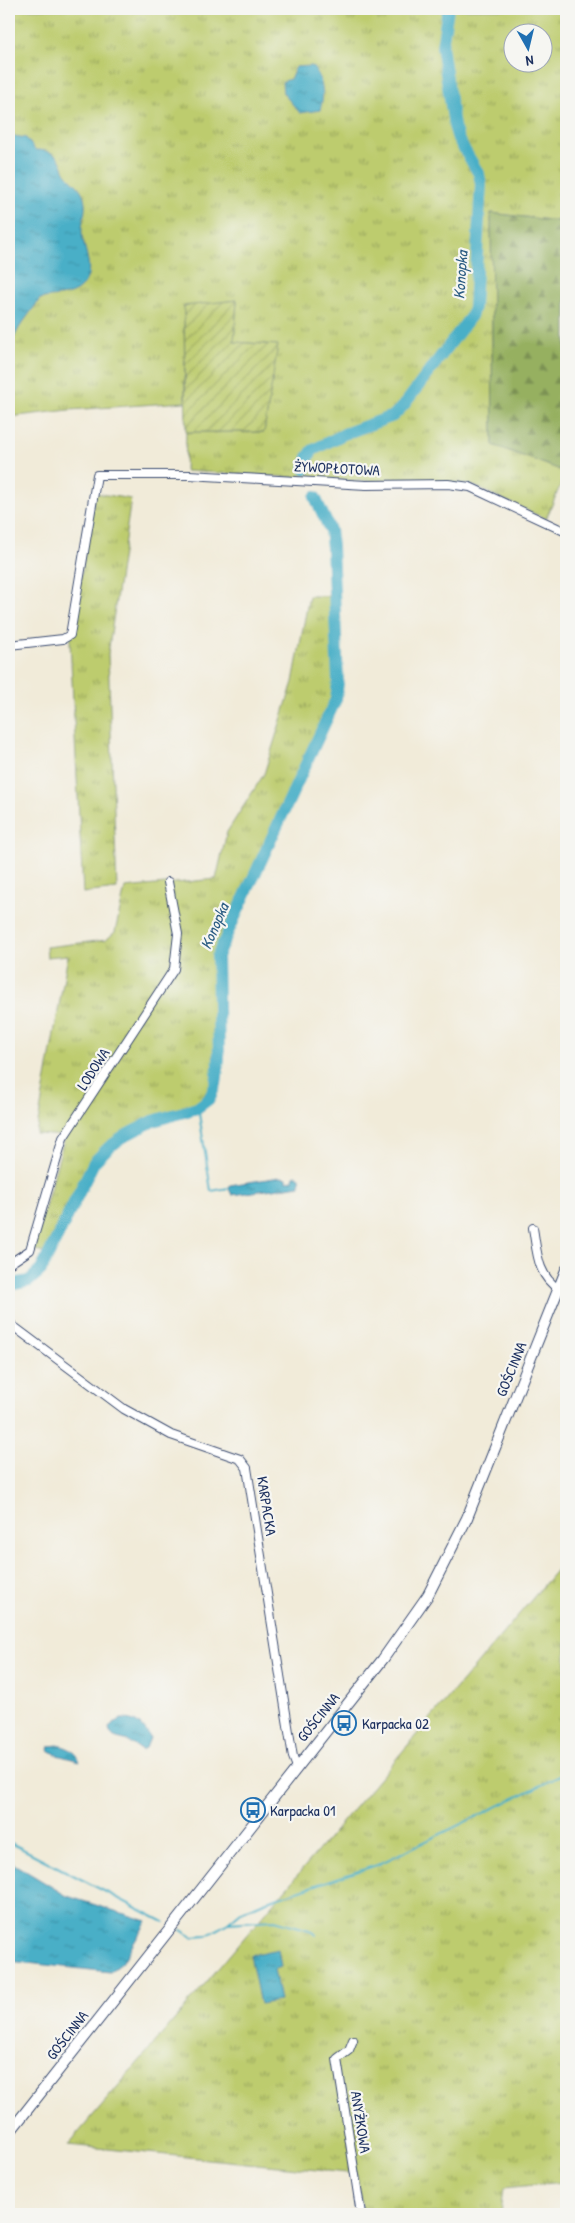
<svg xmlns="http://www.w3.org/2000/svg" width="575" height="2223" font-family="'Patrick Hand',sans-serif">
	<style>
		.grass { fill: url(#grass-tufts); stroke: #6c7e66; fill-rule: evenodd }
		.forest { fill: url(#forest-firs); stroke: #587060 }
		.garden { fill: url(#garden-furrows); stroke: #6c7e66 }
		.water { fill: url(#water-ripples); stroke: #326f92 }
		.lines { fill: none; stroke-linecap: round; stroke-linejoin: round }
		.stream { stroke: #48afc7; stroke-width: 2 }
		.river { stroke: #48afc7; stroke-width: 12 }
		.minor-casing { stroke: #3b4b70; stroke-width: 10 }
		.major-casing { stroke: #3b4b70; stroke-width: 12 }
		.minor { stroke: #fff; stroke-width: 8 }
		.major { stroke: #fff; stroke-width: 10 }
		.labels { text-anchor: middle; dominant-baseline: central; stroke-width: 4.5; stroke-linejoin: round; paint-order: stroke }
		.street-label { font-size: 15px; fill: #1b2f5e; stroke: #f6f6f2 }
		.poi-label { font-size: 15px; fill: #1b2f5e; stroke: #f6f6f2; text-anchor: start }
		.water-label { font-size: 16px; font-style: italic; fill: #2b5c83; stroke: #f6f6f2 }
	</style>
	<defs>
		<pattern id="grass-tufts" width="24" height="20" patternUnits="userSpaceOnUse" patternTransform="scale(1.25)"><rect width="24" height="20" fill="#bdcc6e"/><path d="M3 7l-1-3M5 7V3M7 7l1-3M15 17l-1-3M17 17v-4M19 17l1-3" fill="none" stroke="#99a65e"/></pattern>
		<pattern id="forest-firs" width="22" height="20" patternUnits="userSpaceOnUse" patternTransform="scale(1.25)"><rect width="22" height="20" fill="#96b061"/><path d="M5 1l3.5 6h-7zM16 11l3.5 6h-7z" fill="#7a9053"/></pattern>
		<pattern id="garden-furrows" width="10" height="10" patternUnits="userSpaceOnUse" patternTransform="scale(1.25)"><rect width="10" height="10" fill="#bdcc6e"/><path d="M-1 1l2-2M0 10L10 0M9 11l2-2" fill="none" stroke="#99a65e"/></pattern>
		<pattern id="water-ripples" width="26" height="14" patternUnits="userSpaceOnUse" patternTransform="scale(1.25)"><rect width="26" height="14" fill="#48afc7"/><path d="M2 4q2-2 4 0t4 0M15 11q2-2 4 0t4 0" fill="none" stroke="#3b8fa5"/></pattern>
	</defs>
	<rect width="100%" height="100%" fill="#f6f6f2"/>
	<filter id="ink" filterUnits="userSpaceOnUse"><feTurbulence type="fractalNoise" baseFrequency=".02" numOctaves="2"/><feDisplacementMap in="SourceGraphic" scale="10" xChannelSelector="R" yChannelSelector="G"/><feConvolveMatrix kernelMatrix="1 2 1 2 8 2 1 2 1" color-interpolation-filters="sRGB"/></filter>
	<filter id="wash" filterUnits="userSpaceOnUse"><feTurbulence type="fractalNoise" baseFrequency=".0096" numOctaves="4" result="noise"/><feDisplacementMap in="SourceGraphic" scale="20" xChannelSelector="R" yChannelSelector="G"/><feGaussianBlur stdDeviation="1.12" result="paint"/><feColorMatrix in="noise" values="0 0 0 0 0 0 0 0 0 0 0 0 0 0 0 0 0 1.4 0 .05"/><feComposite in="paint" operator="in"/></filter>
	<g filter="url(#wash)">
		<rect width="100%" height="100%" fill="#f1ebd9"/>
		<path class="grass" d="M 9,9 L 566,9 L 566,222 L 491,213 L 493,444 L 566,472 L 546,519 L 472,485 L 419,481 L 357,481 L 185,471 L 186,432 L 264,432 L 277,345 L 234,342 L 237,300 L 184,307 L 185,402 L 69,410 L 9,417 ZM 512,32 L 542,32 L 542,62 L 512,62 Z
			M 95,493 L 131,499 L 108,654 L 117,889 L 83,893 L 70,642 Z
			M 309,596 L 333,596 L 333,700 L 213,956 L 215,1063 L 211,1091 L 203,1101 L 141,1124 L 101,1148 L 88,1168 L 47,1254 L 33,1250 L 65,1136 L 36,1134 L 68,955 L 47,957 L 46,947 L 106,940 L 115,932 L 125,888 L 216,879 L 227,832 L 264,774 L 293,682 Z
			M 566,1559 L 566,2197 L 564,2182 L 504,2188 L 501,2214 L 363,2214 L 357,2174 L 68,2145 Z"/>
		<path class="forest" d="M 491,213 L 566,222 L 566,472 L 493,445 Z"/>
		<path class="garden" d="M 237,300 L 234,342 L 278,345 L 264,432 L 186,432 L 184,306 Z"/>
		<path class="water" d="M 312,66 C 323,81 325,92 320,110 L 300,113 L 283,93 L 282,82 L 290,79 L 296,67 Z
			M 9,130 L 14,136 L 26,138 L 35,150 C 45,150 56,152 61,162 C 63,166 64,172 68,176 C 76,185 84,189 85,203 C 86,214 81,223 82,234 C 84,252 97,273 80,288 C 70,298 53,295 40,299 L 19,328 L 9,348 Z
			M 296,1175 L 300,1177 L 300,1185 L 232,1195 L 229,1189 L 230,1185 L 280,1177 L 287,1178 L 287,1181 L 293,1180 L 294,1176 Z
			M 121,1719 C 134,1718 145,1726 150,1738 L 146,1748 L 143,1751 C 138,1748 133,1744 128,1741 C 118,1737 111,1740 109,1728 L 113,1723 Z
			M 58,1745 C 69,1748 75,1750 80,1761 L 57,1755 L 49,1750 L 50,1746 Z
			M 9,1861 L 67,1896 L 147,1921 L 122,1963 L 110,1972 L 9,1961 Z
			M 278,1949 L 281,1967 L 274,1969 L 280,2001 L 260,2004 L 250,1955 Z"/>
		<g class="lines">
			<path class="stream" d="M 198,1107 L 211,1191 L 229,1188
				M 9,1842 L 164,1922
				M 228,1923 L 275,1920 L 313,1931 L 316,1935
				M 181,1930 L 193,1937 L 206,1936 L 228,1923 L 241,1912 L 264,1902 L 377,1865 L 566,1773"/>
			<path class="river" d="M 305,469 L 308,457 L 313,450 L 344,434 L 393,416 L 404,405 L 471,316 L 474,307 L 481,184 L 479,174 L 458,139 L 454,126 L 442,46 L 448,9
				M 9,1285 L 29,1281 L 41,1270 L 94,1162 L 109,1147 L 128,1134 L 153,1121 L 197,1108 L 209,1099 L 216,1084 L 219,1059 L 217,956 L 336,699 L 338,682 L 332,547 L 330,530 L 315,497"/>
		</g>
	</g>
	<g filter="url(#ink)">
		<g class="lines">
			<defs>
				<path id="minor" d="M 9,645 L 63,639 L 70,635 L 97,475 L 189,475 L 366,485 L 448,484 L 470,487 L 566,532
					M 533,1228 C 537,1251 537,1276 559,1289
					M 9,1264 L 30,1250 L 63,1138 L 174,969 L 178,934 L 168,882
					M 9,1323 L 124,1409 L 171,1435 L 240,1459 L 247,1468 L 293,1757 L 297,1767
					M 353,2040 L 349,2050 L 337,2059 L 361,2214"/>
				<path id="major" d="M 9,2133 L 383,1659 L 428,1595 L 467,1518 L 566,1270"/>
			</defs>
			<use href="#minor" class="minor-casing"/>
			<use href="#major" class="major-casing"/>
			<use href="#minor" class="minor"/>
			<use href="#major" class="major"/>
		</g>
	</g>
	<defs>
		<symbol id="bus-ring" viewBox="-11 -11 22 22"><circle r="9.5" fill="#f6f6f2" stroke="#1f6fb2" stroke-width="1.5"/><path d="M-5-6H5V4H4V6H2V4H-2V6H-4V4H-5ZM-3.5-4V0h7V-4ZM-3.5 1.2v1.5H-2V1.2ZM2 1.2v1.5H3.5V1.2Z" fill="#1f6fb2"/></symbol>
	</defs>
	<g fill-rule="evenodd">
		<use href="#bus-ring" x="330" y="1709" width="28" height="28"/>
		<use href="#bus-ring" x="239" y="1796" width="28" height="28"/>
	</g>
	<g class="labels">
		<g class="street-label">
			<text transform="translate(337 468) rotate(3)">ŻYWOPŁOTOWA</text>
			<text transform="translate(93 1069) rotate(-57)">LODOWA</text>
			<text transform="translate(511 1369) rotate(-68)">GOŚCINNA</text>
			<text transform="translate(267 1506) rotate(81)">KARPACKA</text>
			<text transform="translate(318 1717) rotate(-51)">GOŚCINNA</text>
			<text transform="translate(67 2035) rotate(-52)">GOŚCINNA</text>
			<text transform="translate(361 2122) rotate(81)">ANYŻKOWA</text>
		</g>
		<g class="poi-label">
			<text x="362" y="1723">Karpacka 02</text>
			<text x="270" y="1810">Karpacka 01</text>
		</g>
		<g class="water-label">
			<text transform="translate(460 275) rotate(-86)">Konopka</text>
			<text transform="translate(214 926) rotate(-67)">Konopka</text>
		</g>
	</g>
	<rect width="575" height="2223" fill="none" stroke="#f6f6f2" stroke-width="30"/>
	<g transform="translate(528 48) rotate(172)"><circle r="24" fill="#f6f6f2" stroke="#9ea6b7"/>
	<path d="M0-4L9 19L0 12L-9 19Z" fill="#1f6fb2"/>
	<text y="-8" font-size="14" font-weight="bold" text-anchor="middle" fill="#1b2f5e">N</text>
	</g>
</svg>
